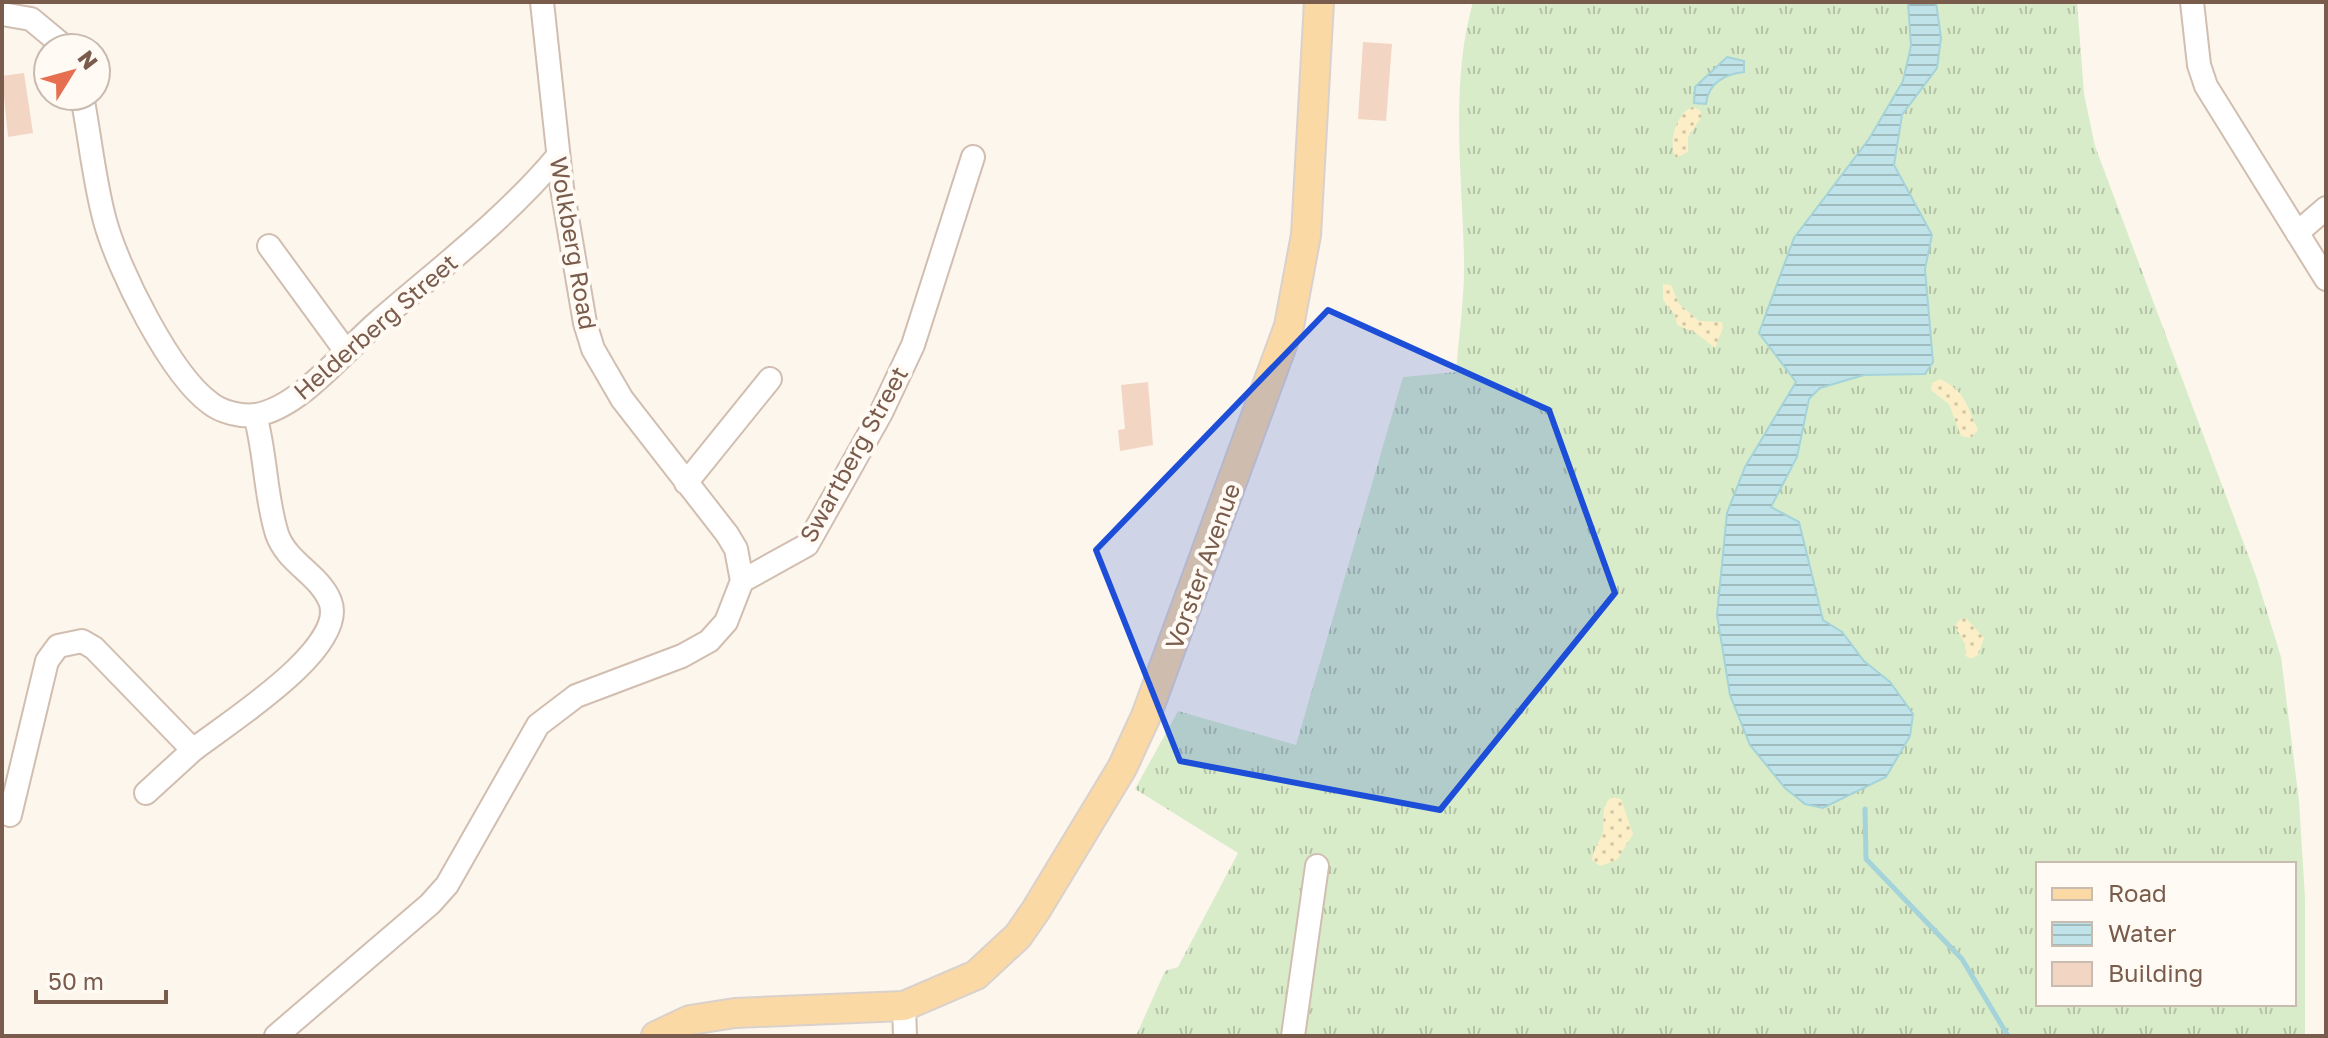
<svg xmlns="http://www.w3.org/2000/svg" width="2328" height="1038" font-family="'Golos Text',sans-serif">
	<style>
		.grass { fill: url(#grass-tufts); fill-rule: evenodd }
		.sand { fill: url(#sand-dots) }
		.water { fill: url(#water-rules); stroke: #a5d3da; stroke-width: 2 }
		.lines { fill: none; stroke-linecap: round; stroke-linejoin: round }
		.stream { stroke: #a5d3da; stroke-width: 5 }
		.building { fill: #f3d5c3 }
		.minor-casing { stroke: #d1beb0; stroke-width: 26 }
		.major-casing { stroke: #dad1cd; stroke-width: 32 }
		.minor { stroke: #fff; stroke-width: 22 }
		.major { stroke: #fbd9a5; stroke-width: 28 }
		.marked { fill: #1d4ed8; fill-opacity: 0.2; stroke: #1d4ed8; stroke-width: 6; stroke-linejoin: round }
		.labels { text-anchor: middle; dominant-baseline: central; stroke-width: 8; stroke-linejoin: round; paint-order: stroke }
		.street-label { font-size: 24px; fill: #7a5c4d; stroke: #fffaf3 }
	</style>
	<defs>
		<pattern id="grass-tufts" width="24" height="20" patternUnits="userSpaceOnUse" patternTransform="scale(2)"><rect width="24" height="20" fill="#d8ecc9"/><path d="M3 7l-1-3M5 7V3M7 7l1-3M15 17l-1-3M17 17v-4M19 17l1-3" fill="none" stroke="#b4c2a5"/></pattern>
		<pattern id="sand-dots" width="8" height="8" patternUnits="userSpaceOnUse" patternTransform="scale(2)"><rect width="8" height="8" fill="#fcefc7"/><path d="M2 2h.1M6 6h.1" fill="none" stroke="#d1c5a4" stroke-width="1.8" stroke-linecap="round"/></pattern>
		<pattern id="water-rules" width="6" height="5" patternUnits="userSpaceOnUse" patternTransform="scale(2)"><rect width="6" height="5" fill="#bfe3e8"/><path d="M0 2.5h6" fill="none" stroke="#a0bbbe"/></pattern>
	</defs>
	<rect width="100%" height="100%" fill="#fdf6ec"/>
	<path class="grass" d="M 1473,2 L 2077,2 L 2084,94 L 2095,146 L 2256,576 L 2281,657 L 2299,801 L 2305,898 L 2305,1036 L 1136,1036 L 1165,971 L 1178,967 L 1238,853 L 1135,789 L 1178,711 L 1296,745 L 1403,377 L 1456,372 C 1459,334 1465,295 1464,257 C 1462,173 1450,83 1473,2 ZM 2038,864 L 2294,864 L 2294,1004 L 2038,1004 Z"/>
	<path class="sand" d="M 1692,107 L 1700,110 L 1702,116 L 1688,137 L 1688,152 L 1676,158 C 1667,143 1677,113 1692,107 Z
		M 1663,284 L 1671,285 L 1679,304 L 1699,321 L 1722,322 L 1723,328 L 1715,348 L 1696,333 L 1677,325 L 1675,315 L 1663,300 Z
		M 1940,379 C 1967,392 1966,406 1978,430 L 1971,438 L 1961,436 L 1949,404 L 1931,390 L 1932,383 Z
		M 1966,618 L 1984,638 L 1978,655 L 1971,659 L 1966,656 L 1965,644 L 1955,626 L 1959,620 Z
		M 1611,797 L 1621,799 L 1633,834 L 1617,860 L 1600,866 L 1592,860 C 1593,850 1598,844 1602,835 C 1606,821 1599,809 1611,797 Z"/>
	<path class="water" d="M 1908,2 L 1936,2 L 1941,38 L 1937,68 L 1902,115 L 1894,165 L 1932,235 L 1925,269 L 1933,362 L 1925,374 L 1864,375 L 1820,388 L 1809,399 L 1797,457 L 1771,507 L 1799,522 L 1823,620 L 1842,632 L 1864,661 L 1890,682 L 1913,714 L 1910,736 L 1886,777 L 1823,808 L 1805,804 L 1785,788 L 1750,745 L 1730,695 L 1717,615 L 1727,513 L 1745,467 L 1796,382 L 1759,333 L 1794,238 L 1869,139 L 1903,81 L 1911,46 Z
		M 1727,57 L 1744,61 L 1744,72 C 1725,74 1708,83 1706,104 L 1694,103 L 1695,87 Z"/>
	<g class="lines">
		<path class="stream" d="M 1865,809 L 1866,859 L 1962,959 L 2008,1036"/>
	</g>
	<path class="building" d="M 1363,42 L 1392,44 L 1386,121 L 1358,119 Z
		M 24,73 L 33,133 L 8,137 L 2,76 Z
		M 1148,382 L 1153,445 L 1120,451 L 1118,430 L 1125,429 L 1121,385 Z"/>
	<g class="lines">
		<defs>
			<path id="minor" d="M 542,2 L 562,188 L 585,323 L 593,349 L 622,399 L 727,534 L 736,549 L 742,581
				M 2192,2 L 2199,65 L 2206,86 L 2326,279
				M 2,14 L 31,19 L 66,48
				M 82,96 C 90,137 94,181 105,221 C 118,269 170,374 210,403 C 221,412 241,417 256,415 C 301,407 345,350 379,321 C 440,268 505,219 557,157
				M 2297,233 L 2326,208
				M 269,246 L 345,350
				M 686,483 L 770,379
				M 146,793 L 193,750
				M 10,815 L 47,661 L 58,646 L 82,641 L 94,648 L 193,750 C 226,724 349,648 330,601 C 319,574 287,563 277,534 C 265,496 266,454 255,415
				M 904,1006 L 905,1036
				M 276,1036 L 430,904 L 447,885 L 538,725 L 576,696 L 682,656 L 709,641 L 726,622 L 742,581 L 807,545 L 881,413 L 913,345 L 973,157
				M 1293,1036 L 1317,866"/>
			<path id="major" d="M 656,1036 L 690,1020 L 735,1013 L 904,1006 L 976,975 L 1018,936 L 1036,910 L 1122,768 L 1146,716 L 1289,326 L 1306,235 L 1319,2"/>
		</defs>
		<use href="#minor" class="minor-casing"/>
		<use href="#major" class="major-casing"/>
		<use href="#minor" class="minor"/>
		<use href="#major" class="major"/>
	</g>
	<path class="marked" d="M 1328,310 L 1549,410 L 1615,593 L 1440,810 L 1180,761 L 1096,550 Z"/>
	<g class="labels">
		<g class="street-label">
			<text transform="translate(574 243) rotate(80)">Wolkberg Road</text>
			<text transform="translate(375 326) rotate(-41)">Helderberg Street</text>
			<text transform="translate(853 454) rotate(-61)">Swartberg Street</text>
			<text transform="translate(1202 566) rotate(-70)">Vorster Avenue</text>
		</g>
	</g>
	<rect width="2328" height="1038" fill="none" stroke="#7a5c4d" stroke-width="8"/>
	<rect x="2036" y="862" width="260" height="144" fill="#fffaf3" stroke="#cabbb1" stroke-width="2"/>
	<rect x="2052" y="888" width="40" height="12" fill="#fbd9a5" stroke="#cabbb1" stroke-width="2"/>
	<text x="2108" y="902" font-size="24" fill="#7a5c4d">Road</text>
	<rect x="2052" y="922" width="40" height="24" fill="url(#water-rules)" stroke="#cabbb1" stroke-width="2"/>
	<text x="2108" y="942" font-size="24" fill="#7a5c4d">Water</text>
	<rect x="2052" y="962" width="40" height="24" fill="#f3d5c3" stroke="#cabbb1" stroke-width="2"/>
	<text x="2108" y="982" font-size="24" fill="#7a5c4d">Building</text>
	<g transform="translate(72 72) rotate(53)"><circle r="38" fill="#fffaf3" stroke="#cabbb1" stroke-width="2"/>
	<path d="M0-6L14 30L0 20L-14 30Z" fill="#e76f51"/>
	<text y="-12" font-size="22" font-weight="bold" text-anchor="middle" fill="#7a5c4d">N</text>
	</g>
	<path d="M36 990v12h130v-12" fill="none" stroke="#7a5c4d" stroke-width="4"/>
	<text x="48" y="990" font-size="24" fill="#7a5c4d" stroke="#fffaf3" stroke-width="6" paint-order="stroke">50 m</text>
</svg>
